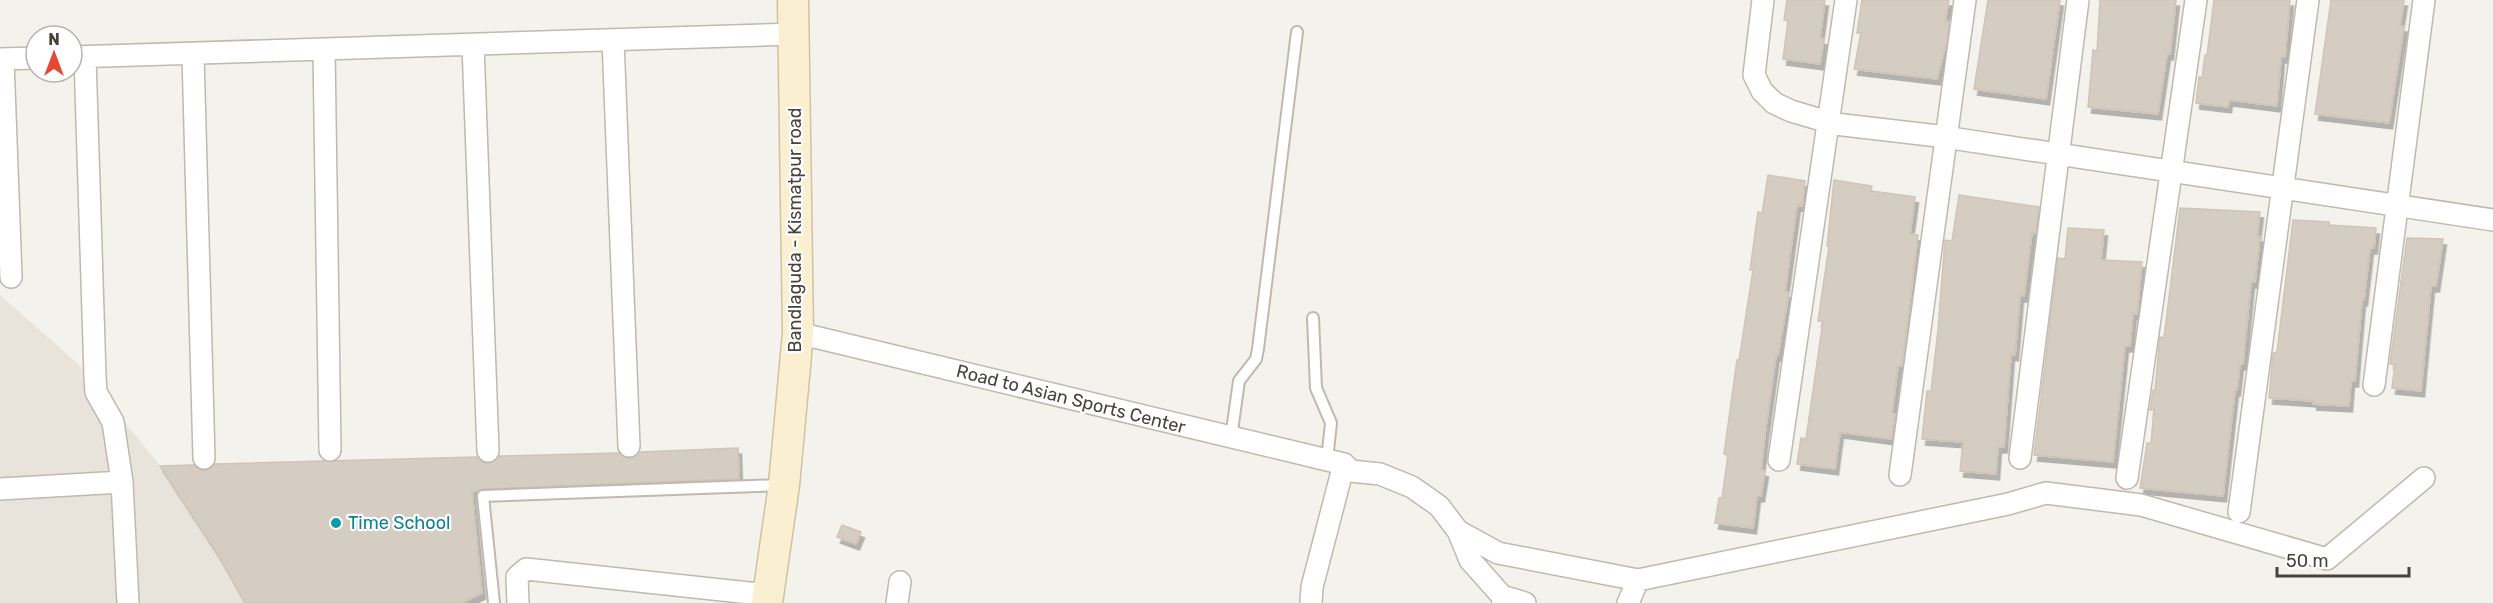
<svg xmlns="http://www.w3.org/2000/svg" width="2493" height="603" font-family="Rubik,sans-serif">
	<style>
		.residential { fill: #e8e3db }
		.building { fill: #d5cdc2; stroke: #cfc5b6; stroke-width: 1.5; filter: url(#shadow) }
		.lines { fill: none; stroke-linecap: round; stroke-linejoin: round }
		.lane-casing { stroke: #bfb9af; stroke-width: 14 }
		.street-casing { stroke: #bfb9af; stroke-width: 24 }
		.secondary-casing { stroke: #cfc2a0; stroke-width: 33 }
		.lane { stroke: #fff; stroke-width: 10 }
		.street { stroke: #fff; stroke-width: 21 }
		.secondary { stroke: #faefd1; stroke-width: 30 }
		.culture-dot { fill: #0f9aa8; stroke: #fff; stroke-width: 2 }
		.labels { text-anchor: middle; dominant-baseline: central; stroke-width: 4.5; stroke-linejoin: round; paint-order: stroke }
		.street-label { font-size: 18px; fill: #48433a; stroke: #fff }
		.culture-label { font-size: 18px; fill: #0d838f; stroke: #fff; text-anchor: start }
	</style>
	<defs>
		<filter id="shadow"><feDropShadow dx="3.5" dy="6" stdDeviation="0" flood-color="#0004"/></filter>
	</defs>
	<rect width="100%" height="100%" fill="#f4f2ec"/>
	<path class="residential" d="M 0,295 L 78,364 L 160,466 L 218,555 L 245,603 L 0,603 Z"/>
	<path class="building" d="M 1787,0 L 1825,0 L 1820,38 L 1824,39 L 1820,64 L 1783,59 L 1788,21 L 1784,20 Z
		M 1862,0 L 1949,0 L 1945,21 L 1949,21 L 1947,40 L 1937,79 L 1854,69 L 1861,33 L 1857,33 Z
		M 1988,0 L 2060,0 L 2046,99 L 1974,89 Z
		M 2100,0 L 2176,0 L 2170,54 L 2167,54 L 2158,114 L 2088,107 L 2093,50 L 2097,51 Z
		M 2214,0 L 2290,0 L 2285,57 L 2281,57 L 2277,106 L 2229,100 L 2228,107 L 2196,103 L 2199,77 L 2202,78 L 2205,55 L 2207,55 Z
		M 2331,0 L 2404,0 L 2400,26 L 2404,26 L 2389,123 L 2315,114 Z
		M 1768,175 L 1805,181 L 1802,206 L 1797,205 L 1785,292 L 1789,292 L 1778,355 L 1776,355 L 1765,434 L 1761,470 L 1765,471 L 1761,496 L 1757,496 L 1753,528 L 1715,523 L 1719,498 L 1722,498 L 1728,455 L 1724,454 L 1737,360 L 1739,360 L 1753,270 L 1750,270 L 1758,212 L 1762,213 Z
		M 1834,180 L 1872,186 L 1871,191 L 1915,197 L 1910,234 L 1918,235 L 1902,366 L 1898,366 L 1892,413 L 1895,414 L 1891,439 L 1840,432 L 1835,469 L 1797,464 L 1801,438 L 1806,439 L 1823,321 L 1818,321 L 1829,246 L 1827,246 Z
		M 1959,195 L 2039,207 L 2036,233 L 2032,232 L 2024,296 L 2020,296 L 2015,355 L 2011,354 L 2004,447 L 1998,447 L 1996,474 L 1960,471 L 1963,442 L 1922,439 L 1927,391 L 1931,391 L 1938,330 L 1945,240 L 1952,241 Z
		M 2180,208 L 2260,212 L 2257,236 L 2260,236 L 2255,282 L 2251,282 L 2243,364 L 2240,364 L 2237,390 L 2235,390 L 2223,496 L 2140,488 L 2147,443 L 2151,443 L 2154,410 L 2150,410 L 2152,397 L 2153,390 L 2155,390 L 2160,337 L 2164,338 Z
		M 2293,220 L 2329,222 L 2329,225 L 2376,228 L 2374,248 L 2370,248 L 2364,300 L 2362,300 L 2355,381 L 2351,381 L 2349,406 L 2313,404 L 2314,401 L 2269,398 L 2273,353 L 2277,352 Z
		M 2068,228 L 2104,230 L 2101,260 L 2142,262 L 2137,314 L 2133,313 L 2130,346 L 2125,346 L 2113,462 L 2034,455 L 2058,258 L 2065,259 Z
		M 2407,238 L 2443,239 L 2436,286 L 2431,286 L 2421,391 L 2392,388 L 2395,365 L 2390,364 Z
		M 738,448 L 739,479 L 483,489 L 472,492 L 482,593 L 461,603 L 245,603 L 218,555 L 160,466 L 194,465 L 205,471 L 215,464 L 477,457 L 482,462 L 489,464 L 499,456 L 619,453 L 629,459 L 640,452 Z
		M 842,525 L 861,532 L 856,544 L 837,537 Z"/>
	<g class="lines">
		<defs>
			<path id="lane" d="M 1313,318 L 1316,388 L 1331,423 L 1327,460
				M 1231,438 L 1239,381 L 1256,359 L 1258,349 L 1297,32
				M 494,603 L 483,496 L 781,485"/>
			<path id="street" d="M 1763,0 L 1754,75 L 1762,91 L 1774,103 L 1791,111 L 1835,124 L 1938,136 L 2493,220
				M 613,40 L 629,446
				M 473,45 L 488,451
				M 324,50 L 330,450
				M 193,55 L 204,458
				M 72,57 L 793,34
				M 85,57 L 95,376 L 96,392 L 113,422 L 122,482
				M 0,59 L 36,58
				M 3,59 L 11,277
				M 798,333 L 1344,464
				M 2374,385 L 2424,0
				M 2020,458 L 2078,0
				M 1779,460 L 1846,0
				M 1344,464 L 1351,471 L 1380,474 L 1412,487 L 1439,506 L 1458,531 L 1498,553 L 1638,580 L 1628,603
				M 1900,475 L 1965,0
				M 2127,478 L 2196,0
				M 0,489 L 122,482 L 128,603
				M 2239,512 L 2308,0
				M 1458,531 L 1470,560 L 1502,596 L 1503,603
				M 1638,580 L 2008,504 L 2046,493 L 2141,505 L 2327,559 L 2424,478
				M 1502,596 L 1525,603
				M 518,603 L 517,577 L 526,569 L 768,595
				M 897,603 L 900,582
				M 1311,603 L 1312,587 L 1344,464"/>
			<path id="secondary" d="M 767,603 L 784,485 L 798,333 L 793,0"/>
		</defs>
		<use href="#lane" class="lane-casing"/>
		<use href="#street" class="street-casing"/>
		<use href="#secondary" class="secondary-casing"/>
		<use href="#lane" class="lane"/>
		<use href="#street" class="street"/>
		<use href="#secondary" class="secondary"/>
	</g>
	<circle class="culture-dot" cx="336" cy="523" r="6"/>
	<g class="labels">
		<g class="street-label">
			<text transform="translate(795 230) rotate(-90)">Bandlaguda - Kismatpur road</text>
			<text transform="translate(1071 399) rotate(14)">Road to Asian Sports Center</text>
		</g>
		<g class="culture-label">
			<text x="348" y="523">Time School</text>
		</g>
	</g>
	<g transform="translate(54 54)"><circle r="28" fill="#ffffff" stroke="#b6b4b0" stroke-width="1.5"/>
	<path d="M0-4.5L10 22L0 15L-10 22Z" fill="#e64932"/>
	<text y="-9" font-size="16" font-weight="bold" text-anchor="middle" fill="#48433a">N</text>
	</g>
	<path d="M2277 567v9h132v-9" fill="none" stroke="#48433a" stroke-width="3"/>
	<text x="2286" y="567" font-size="18" fill="#48433a" stroke="#ffffff" stroke-width="4.5" paint-order="stroke">50 m</text>
</svg>
